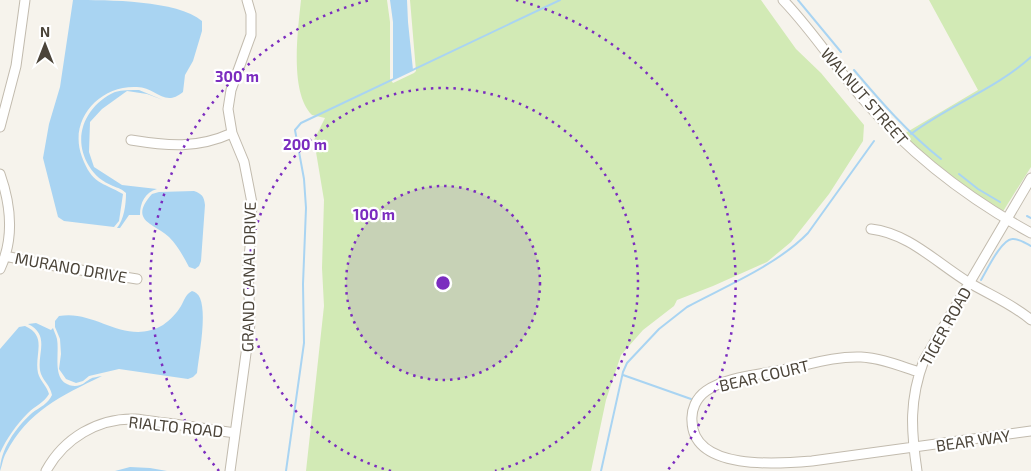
<svg xmlns="http://www.w3.org/2000/svg" width="1031" height="471" font-family="'Exo 2',sans-serif">
	<style>
		.green { fill: #d2eab5 }
		.water { fill: #a9d4f2 }
		.lines { fill: none; stroke-linecap: round; stroke-linejoin: round }
		.stream { stroke: #a9d4f2; stroke-width: 2 }
		.minor-casing { stroke: #c2bbae; stroke-width: 11 }
		.minor { stroke: #fff; stroke-width: 9 }
		.ring { fill: none; stroke: #7b2cbf; stroke-width: 2.5; stroke-dasharray: 2.5 5 }
		.labels { text-anchor: middle; dominant-baseline: central; stroke-width: 4.5; stroke-linejoin: round; paint-order: stroke }
		.street-label { font-size: 16px; fill: #4b4439; stroke: #fff }
		.centre { fill: #7b2cbf; stroke: #fff; stroke-width: 2.5 }
		.ring-label { font-size: 15px; text-anchor: middle; font-weight: bold; fill: #7b2cbf; stroke: #fff; stroke-width: 4.5; stroke-linejoin: round; paint-order: stroke }
	</style>
	<rect width="100%" height="100%" fill="#f6f3ec"/>
	<path class="green" d="M 301,0 L 387,0 L 390,22 L 390,79 L 393,83 L 414,73 L 416,71 L 410,0 L 761,0 L 796,49 L 821,73 L 864,125 L 863,141 L 829,194 L 791,242 L 767,262 L 713,286 L 677,300 L 674,306 L 643,330 L 621,355 L 606,400 L 591,471 L 306,471 L 324,306 L 322,268 L 324,200 L 314,140 L 325,118 L 312,115 C 289,92 298,30 301,0 Z
		M 929,0 L 1031,0 L 1031,167 L 1002,213 L 940,169 L 902,135 L 978,90 Z"/>
	<path class="water" d="M 73,0 C 108,0 177,0 202,21 L 202,31 L 193,61 L 185,75 L 183,92 C 164,108 156,87 137,87 C 99,85 68,120 82,157 C 92,184 102,182 123,194 L 119,221 L 114,227 L 64,221 L 58,217 L 43,158 L 49,124 L 60,87 Z
		M 390,0 L 407,0 L 408,22 L 413,70 L 393,79 L 393,22 Z
		M 139,90 L 163,100 L 147,94 L 127,91 L 102,109 L 90,122 L 89,152 L 94,167 L 122,185 L 157,189 C 145,192 140,203 140,215 L 129,215 L 120,228 L 117,228 C 124,219 126,205 126,193 C 122,189 118,188 113,186 C 103,182 94,175 89,166 C 71,137 86,105 115,92 C 122,90 131,90 139,90 Z
		M 194,191 C 202,194 204,196 205,205 L 201,261 L 199,266 L 195,269 L 189,267 C 183,256 178,246 169,237 C 154,223 128,221 152,194 L 159,192 Z
		M 192,291 C 196,292 198,294 200,298 C 207,315 199,355 197,373 L 193,377 L 188,379 L 119,369 L 89,376 L 83,381 L 76,383 L 66,379 L 59,369 L 61,354 L 60,339 L 55,327 L 55,321 L 59,316 C 96,309 125,347 163,325 C 170,320 177,313 181,306 C 185,299 185,295 192,291 Z
		M 36,323 L 51,330 L 53,328 C 54,331 56,335 57,339 C 60,355 50,384 75,386 C 82,386 85,382 90,379 C 93,377 98,377 102,376 C 61,396 28,411 6,453 C 3,458 2,466 0,471 C 0,450 16,427 32,413 C 40,407 48,404 52,395 C 50,385 44,382 41,374 C 35,356 52,336 28,324 Z
		M 25,326 C 48,336 34,354 38,373 C 40,381 47,386 49,394 C 44,403 35,406 28,413 C 16,425 7,438 0,453 L 0,349 L 19,327 Z
		M 130,467 L 150,468 L 167,471 L 115,471 Z"/>
	<g class="lines">
		<path class="stream" d="M 798,0 L 841,52
			M 854,70 C 881,102 908,133 941,159
			M 911,134 C 949,105 996,89 1031,57
			M 959,174 L 978,189 L 1000,202
			M 1027,216 L 1031,218
			M 981,280 C 987,270 1001,240 1012,239 C 1018,238 1025,243 1031,246
			M 623,375 L 691,399
			M 286,471 L 304,343 L 303,284 L 306,208 L 304,179 L 295,130 L 301,123 L 560,0
			M 601,471 L 623,372 L 627,363 L 659,329 L 687,307 C 726,286 777,265 808,233 L 874,141"/>
		<defs>
			<path id="minor" d="M 783,0 C 812,30 835,66 862,98 C 910,154 967,198 1031,233
				M 0,127 L 16,66 L 25,0
				M 131,140 C 168,146 197,149 232,133
				M 0,174 C 11,205 14,239 0,269
				M 871,229 C 908,233 937,263 968,282 C 988,294 1013,304 1031,320
				M 5,256 L 43,264 L 137,279
				M 919,372 C 900,366 881,358 861,357 C 834,356 808,365 782,370 C 758,375 726,377 706,391 C 696,398 691,410 692,421 C 693,471 778,464 812,461 L 1031,431
				M 46,471 C 64,438 98,418 135,419 C 148,420 161,423 174,424 C 194,427 215,430 235,433
				M 230,471 L 250,324 L 248,266 L 250,247 L 252,203 L 244,162 L 232,133 L 228,109 L 231,90 L 251,35 L 251,14 L 247,0
				M 917,471 C 911,430 909,400 924,360 L 1031,178"/>
		</defs>
		<use href="#minor" class="minor-casing"/>
		<use href="#minor" class="minor"/>
	</g>
	<circle cx="443" cy="283" r="97" fill="#7b2cbf" fill-opacity=".12"/>
	<g class="ring">
		<circle cx="443" cy="283" r="97"/>
		<path d="M391 471A195 195 0 1 1 495 471"/>
		<path d="M219 471A292 292 0 0 1 370 0M516 0A292 292 0 0 1 667 471"/>
	</g>
	<g class="labels">
		<g class="street-label">
			<text transform="translate(865 96) rotate(49)">WALNUT STREET</text>
			<text transform="translate(71 267) rotate(10)">MURANO DRIVE</text>
			<text transform="translate(248 277) rotate(-89)">GRAND CANAL DRIVE</text>
			<text transform="translate(945 326) rotate(-61)">TIGER ROAD</text>
			<text transform="translate(764 375) rotate(-13)">BEAR COURT</text>
			<text transform="translate(176 426) rotate(6)">RIALTO ROAD</text>
			<text transform="translate(973 440) rotate(-8)">BEAR WAY</text>
		</g>
	</g>
	<circle cx="443" cy="283" r="8" class="centre"/>
	<g class="ring-label">
		<text x="237" y="82">300 m</text>
		<text x="305" y="150">200 m</text>
		<text x="374" y="220">100 m</text>
	</g>
	<g transform="translate(45 45)" stroke="#ffffff" stroke-width="4" paint-order="stroke">
	<path d="M0-4L9 19L0 12L-9 19Z" fill="#4b4439"/>
	<text y="-8" font-size="14" font-weight="bold" text-anchor="middle" fill="#4b4439">N</text>
	</g>
</svg>
